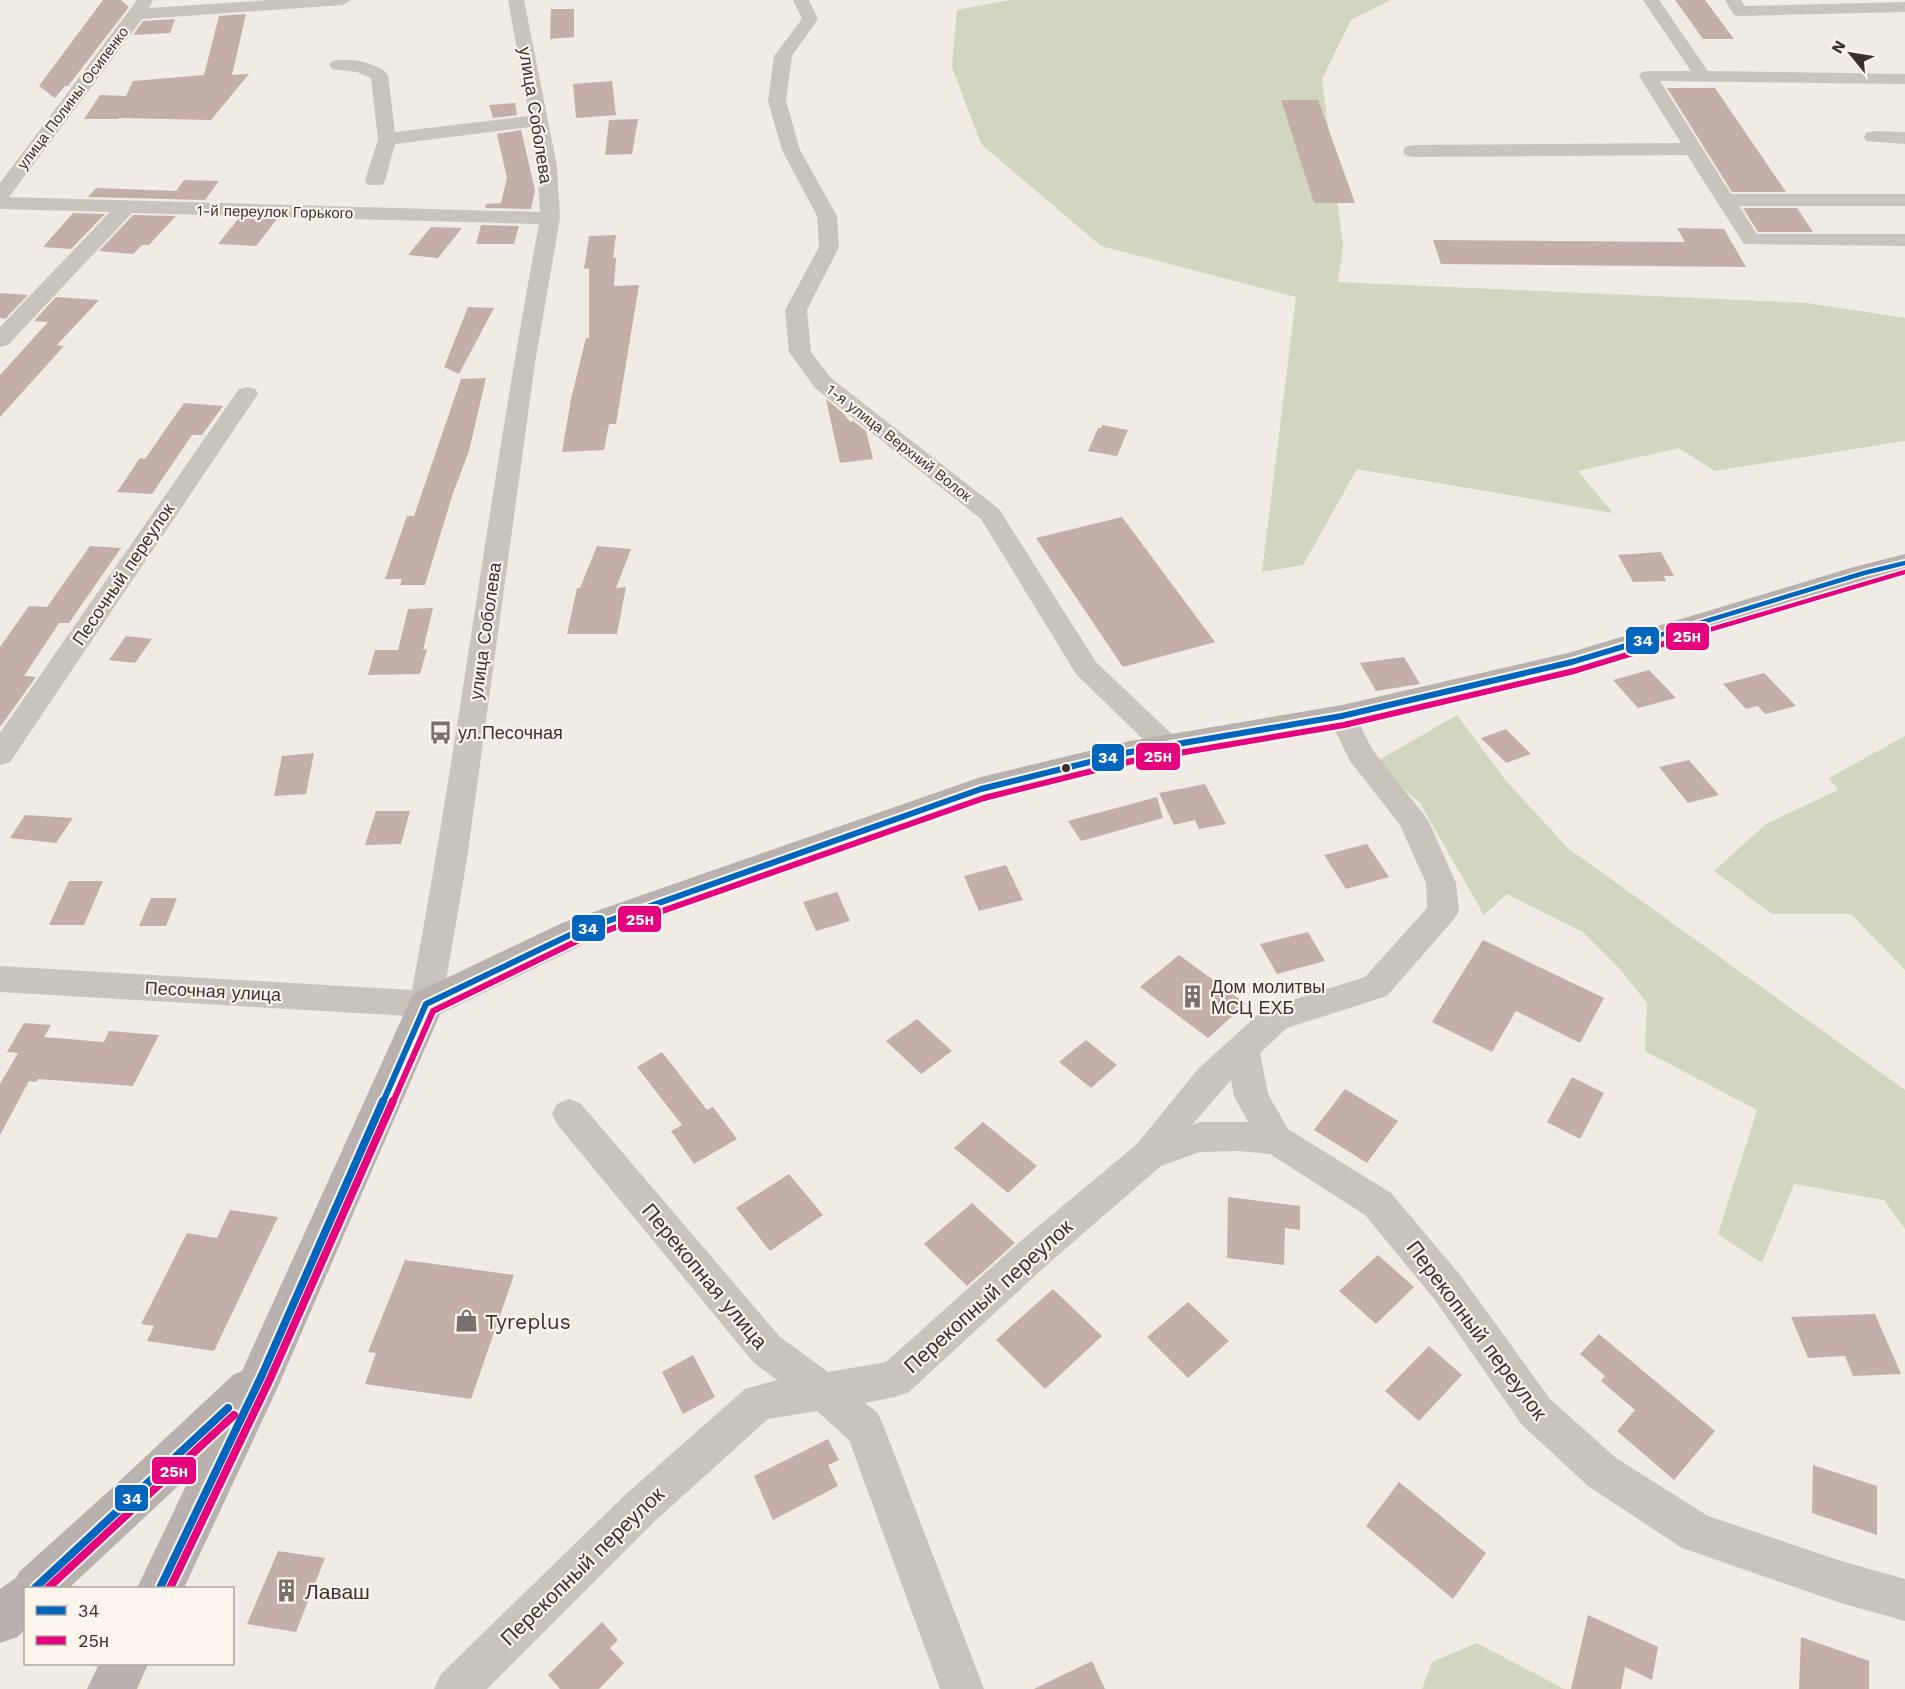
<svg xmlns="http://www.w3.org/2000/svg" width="1905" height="1689" font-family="'Work Sans',sans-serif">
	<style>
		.green { fill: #d1d6bf }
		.building { fill: #c3afa7 }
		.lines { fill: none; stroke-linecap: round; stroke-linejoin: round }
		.minor { fill: #c9c3be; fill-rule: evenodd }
		.major { fill: #b8b1ad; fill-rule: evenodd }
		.bus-1-far2-casing { stroke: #fbf5ee; stroke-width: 8 }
		.bus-1-far1-casing { stroke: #fbf5ee; stroke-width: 10 }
		.bus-1-casing { stroke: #fbf5ee; stroke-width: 12 }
		.bus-2-far2-casing { stroke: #fbf5ee; stroke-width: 8 }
		.bus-2-far1-casing { stroke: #fbf5ee; stroke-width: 10 }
		.bus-2-casing { stroke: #fbf5ee; stroke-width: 12 }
		.bus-1-far2 { stroke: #0065bd; stroke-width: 4.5 }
		.bus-1-far1 { stroke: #0065bd; stroke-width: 6 }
		.bus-1 { stroke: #0065bd; stroke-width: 8 }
		.bus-2-far2 { stroke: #e5007d; stroke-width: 4.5 }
		.bus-2-far1 { stroke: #e5007d; stroke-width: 6 }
		.bus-2 { stroke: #e5007d; stroke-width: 8 }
		.bus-dot { fill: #3b302b; stroke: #fbf5ee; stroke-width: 2 }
		.labels { text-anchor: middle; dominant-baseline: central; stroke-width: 4.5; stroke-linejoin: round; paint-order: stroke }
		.far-street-label { font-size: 15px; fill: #3b302b; stroke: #fbf5ee }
		.street-label { font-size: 18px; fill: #3b302b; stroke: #fbf5ee }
		.poi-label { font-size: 18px; fill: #3b302b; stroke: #fbf5ee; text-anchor: start }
		.near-street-label { font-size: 21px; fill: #3b302b; stroke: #fbf5ee }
		.near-poi-label { font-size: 21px; fill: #3b302b; stroke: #fbf5ee; text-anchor: start }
		.line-badge { stroke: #fbf5ee; stroke-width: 2 }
		.badge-label { font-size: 16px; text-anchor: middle; font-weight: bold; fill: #fff }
	</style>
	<rect width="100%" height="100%" fill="#f0ebe5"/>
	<path class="green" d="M 1010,0 L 1391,0 L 1351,20 L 1322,79 L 1343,246 L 1338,282 L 1807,303 L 1905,318 L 1905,441 L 1715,471 L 1679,448 L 1578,471 L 1613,513 L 1357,469 L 1303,565 L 1262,572 L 1296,297 L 1101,246 L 981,144 L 952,67 L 957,10 Z
		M 1457,715 L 1506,781 L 1569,849 L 1905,1090 L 1905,1229 L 1884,1200 L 1794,1184 L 1762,1263 L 1718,1234 L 1757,1110 L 1645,1051 L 1647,1003 L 1619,968 L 1583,932 L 1507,894 L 1484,915 L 1420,803 L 1374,763 Z
		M 1905,736 L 1905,970 L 1851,914 L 1772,914 L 1714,871 L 1766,824 L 1838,790 L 1829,778 Z
		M 1477,1643 L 1564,1689 L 1422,1689 L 1432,1662 Z"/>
	<path class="building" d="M 103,0 L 121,0 L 129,7 L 68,86 L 65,86 L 55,98 L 39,86 Z
		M 1675,0 L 1705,0 L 1734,39 L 1703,39 Z
		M 551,9 L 574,9 L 574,37 L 550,39 Z
		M 246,14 L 232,75 L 249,74 L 211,120 L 119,118 L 118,119 L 84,119 L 100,95 L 126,96 L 133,81 L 204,75 L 219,16 Z
		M 175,19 L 170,33 L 133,35 L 143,21 Z
		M 612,81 L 616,115 L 576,118 L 573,84 Z
		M 1667,88 L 1715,88 L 1786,192 L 1732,192 Z
		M 1281,100 L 1318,100 L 1355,203 L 1314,203 Z
		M 515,103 L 517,115 L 493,118 L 489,105 Z
		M 638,119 L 632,154 L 605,155 L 609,120 Z
		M 521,130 L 535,190 L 531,209 L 485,208 L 486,204 L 501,203 L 507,178 L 497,134 Z
		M 184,180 L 219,181 L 205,200 L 88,197 L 96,188 L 176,191 Z
		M 1743,208 L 1797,208 L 1813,232 L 1758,232 Z
		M 73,213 L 105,214 L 71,249 L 43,247 Z
		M 133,215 L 176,216 L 149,245 L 142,245 L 133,254 L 99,251 Z
		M 239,218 L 277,219 L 256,246 L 218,244 Z
		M 481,225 L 519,226 L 514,244 L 476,244 Z
		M 431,227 L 462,228 L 438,258 L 408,255 Z
		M 1677,228 L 1724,229 L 1746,267 L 1441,264 L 1433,240 L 1685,242 Z
		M 616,235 L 613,258 L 616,258 L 614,286 L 639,285 L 616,424 L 609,424 L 604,450 L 562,452 L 571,399 L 586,338 L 589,338 L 589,268 L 584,269 L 589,236 Z
		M 0,293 L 28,295 L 5,319 L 0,318 Z
		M 56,297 L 99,300 L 57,345 L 64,346 L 0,417 L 0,375 L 48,322 L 34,321 Z
		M 468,307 L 494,308 L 459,374 L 444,367 Z
		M 486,378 L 469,451 L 453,493 L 425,585 L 400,585 L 402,579 L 385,579 L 407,516 L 414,516 L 461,379 Z
		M 826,399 L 844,414 L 850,422 L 853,421 L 866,431 L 873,459 L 840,463 Z
		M 184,403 L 223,406 L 202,435 L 192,435 L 152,494 L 117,492 L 140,458 L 145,459 Z
		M 1102,425 L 1128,430 L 1117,456 L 1088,451 L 1098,428 L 1101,428 Z
		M 1122,517 L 1215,642 L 1123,667 L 1036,538 Z
		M 90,546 L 121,548 L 69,623 L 59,623 L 24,676 L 36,677 L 0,727 L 0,647 L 29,606 L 47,607 Z
		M 597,546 L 631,549 L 616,588 L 626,587 L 617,634 L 567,634 L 577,588 L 580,588 Z
		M 1661,552 L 1674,576 L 1664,576 L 1666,581 L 1633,582 L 1618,555 Z
		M 433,608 L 423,650 L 427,649 L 420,674 L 368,675 L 375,650 L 398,650 L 408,609 Z
		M 126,636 L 152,639 L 135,663 L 109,660 Z
		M 1404,657 L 1420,684 L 1376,691 L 1360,663 Z
		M 1649,670 L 1676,698 L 1638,708 L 1613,680 Z
		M 1764,673 L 1796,706 L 1765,714 L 1758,706 L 1746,709 L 1723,684 Z
		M 1506,729 L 1531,754 L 1506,763 L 1481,738 Z
		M 314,753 L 306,794 L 274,796 L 282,756 Z
		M 1689,760 L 1719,795 L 1688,803 L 1659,767 Z
		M 1205,784 L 1226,824 L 1199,829 L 1195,820 L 1174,825 L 1159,793 Z
		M 1157,797 L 1163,818 L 1081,841 L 1068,821 Z
		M 376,811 L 410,811 L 401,844 L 365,845 Z
		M 25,815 L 73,818 L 56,843 L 10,838 Z
		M 1367,844 L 1389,877 L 1346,889 L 1324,855 Z
		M 1006,865 L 1023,900 L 979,911 L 964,876 Z
		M 69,881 L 103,881 L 84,925 L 49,925 Z
		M 837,892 L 850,921 L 816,931 L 803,902 Z
		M 151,898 L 177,898 L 166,926 L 139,926 Z
		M 1308,932 L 1325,961 L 1277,974 L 1260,944 Z
		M 1483,940 L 1604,998 L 1580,1043 L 1516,1011 L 1492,1052 L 1432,1022 Z
		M 1179,955 L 1246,1004 L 1208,1038 L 1140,987 Z
		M 917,1019 L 952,1051 L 921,1074 L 886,1041 Z
		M 24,1023 L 51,1025 L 44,1037 L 104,1042 L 109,1031 L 159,1035 L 133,1086 L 38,1079 L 36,1082 L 29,1081 L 0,1135 L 0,1084 L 18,1053 L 7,1052 Z
		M 1086,1040 L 1117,1065 L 1091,1088 L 1059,1062 Z
		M 662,1052 L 707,1110 L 713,1107 L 737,1139 L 694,1164 L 671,1131 L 682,1125 L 637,1067 Z
		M 1572,1077 L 1604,1093 L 1580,1139 L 1547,1122 Z
		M 1345,1089 L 1398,1121 L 1367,1163 L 1314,1130 Z
		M 983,1122 L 1037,1166 L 1008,1193 L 954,1148 Z
		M 789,1174 L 823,1215 L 770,1251 L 736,1208 Z
		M 1228,1197 L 1300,1206 L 1300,1230 L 1285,1228 L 1284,1265 L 1227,1258 Z
		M 972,1203 L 1015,1243 L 967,1286 L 924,1244 Z
		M 230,1210 L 278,1217 L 214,1351 L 147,1341 L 154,1326 L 141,1324 L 187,1233 L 217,1238 Z
		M 1378,1255 L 1414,1287 L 1376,1324 L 1339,1291 Z
		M 405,1260 L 514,1275 L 471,1399 L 365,1384 L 376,1353 L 368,1352 Z
		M 1053,1289 L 1102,1336 L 1045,1389 L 996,1340 Z
		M 1188,1302 L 1229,1341 L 1188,1378 L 1147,1337 Z
		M 1875,1314 L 1901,1374 L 1853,1376 L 1845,1356 L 1808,1358 L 1791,1317 Z
		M 1599,1334 L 1715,1431 L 1674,1480 L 1617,1431 L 1635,1410 L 1601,1381 L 1605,1376 L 1580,1354 Z
		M 1429,1346 L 1462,1375 L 1419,1421 L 1385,1391 Z
		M 693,1355 L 715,1397 L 683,1414 L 662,1372 Z
		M 828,1439 L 839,1460 L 828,1465 L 838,1486 L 773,1520 L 754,1476 Z
		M 1813,1465 L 1877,1486 L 1877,1535 L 1812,1513 Z
		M 1399,1482 L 1486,1553 L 1453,1599 L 1366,1526 Z
		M 278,1551 L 325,1558 L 296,1632 L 247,1624 Z
		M 1588,1615 L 1658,1647 L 1652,1680 L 1625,1667 L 1621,1689 L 1571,1689 Z
		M 602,1622 L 618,1640 L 610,1648 L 624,1663 L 599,1689 L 560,1689 L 548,1675 Z
		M 1801,1637 L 1869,1661 L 1869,1689 L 1799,1689 Z
		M 1092,1661 L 1105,1689 L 1034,1689 Z"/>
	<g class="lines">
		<path class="minor" d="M 137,0 L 153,0 L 149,8 L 270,0 L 351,0 L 343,5 L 142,19 L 9,197 L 540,212 L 537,166 L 530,127 L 395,144 L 385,181 L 382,185 L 368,185 L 365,181 L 378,139 L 371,78 L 357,72 L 332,69 L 329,65 L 332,61 C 347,57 378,62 388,75 L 395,132 L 529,116 L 508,0 L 524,0 L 557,166 L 560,218 L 535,363 L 467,859 L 442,1004 L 438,1013 L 426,1017 L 0,992 L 0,966 L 412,990 C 460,735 491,478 539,224 L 132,213 L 8,345 L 0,347 L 0,327 L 110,212 L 0,209 L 0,183 Z
			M 793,0 L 809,0 L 818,19 L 792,56 L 786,101 L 800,150 L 837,216 L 839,247 L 807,310 L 811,352 L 831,378 L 999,509 L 1096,662 L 1177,739 L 1181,746 L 1177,753 L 1167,756 L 1157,753 L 1076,674 L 981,519 L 815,388 L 789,352 L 785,310 L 819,247 L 817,216 L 782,150 L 768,101 L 774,56 L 802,19 Z
			M 1643,0 L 1659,0 L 1708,71 L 1905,74 L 1905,84 L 1660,81 L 1731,194 L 1905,194 L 1905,206 L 1739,206 L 1757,234 L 1905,234 L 1905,246 L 1744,244 L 1687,155 L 1412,157 L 1405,155 L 1403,151 L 1405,147 L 1412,145 L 1681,143 L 1639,76 L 1642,72 L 1648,71 L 1691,71 Z
			M 1725,0 L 1741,0 L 1745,6 L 1905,2 L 1905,12 L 1740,16 L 1734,15 Z
			M 1873,131 L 1905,132 L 1905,144 L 1866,141 L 1864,137 L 1866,133 Z
			M 247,387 L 255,389 L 258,394 L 10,762 L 0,765 L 0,733 L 239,389 Z
			M 1342,706 L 1352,709 L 1372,749 L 1428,820 L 1456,883 L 1459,911 L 1454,919 L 1387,996 L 1287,1028 L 1260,1053 L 1268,1094 L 1288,1129 L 1391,1193 L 1461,1276 L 1550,1399 L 1616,1458 L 1708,1516 L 1841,1561 L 1905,1579 L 1905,1621 L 1841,1603 L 1682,1548 L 1588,1486 L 1522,1425 L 1435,1300 L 1365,1215 L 1270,1154 L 1238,1151 L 1200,1152 L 1161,1166 L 1049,1263 L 909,1392 L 895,1397 L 865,1403 L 878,1413 L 884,1427 L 984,1689 L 940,1689 L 849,1440 L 817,1411 L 768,1419 L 654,1522 L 487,1689 L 434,1689 L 441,1674 L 626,1494 L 745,1389 L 777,1380 L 754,1363 L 557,1124 L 552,1114 L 557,1104 L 569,1099 L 581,1104 L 780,1337 L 828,1372 L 886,1362 L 1023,1239 L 1137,1144 L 1198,1069 L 1264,1009 L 1365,977 L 1427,908 L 1426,883 L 1400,825 L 1350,761 L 1328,716 L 1332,709 ZM 1231,1080 L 1234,1096 L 1248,1122 L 1200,1122 L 1192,1125 Z"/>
		<path class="major" d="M 1905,554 L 1905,572 L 1572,672 L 1342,727 L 1130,763 L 987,799 L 586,943 L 440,1014 L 277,1389 L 184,1588 L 137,1588 L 192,1473 L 69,1588 L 26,1588 L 26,1629 L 17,1637 L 0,1643 L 0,1589 L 16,1578 L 19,1572 L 111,1489 L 233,1375 L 242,1371 L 413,994 L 562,923 L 981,777 L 1130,741 L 1342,705 L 1568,653 L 1854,567 Z
			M 99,1664 L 148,1664 L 137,1689 L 87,1689 Z"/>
		<defs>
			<path id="bus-1-far2" d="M 1637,642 L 1864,573 L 1905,563"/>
			<path id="bus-1-far1" d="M 383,1102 L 426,1004 L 574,933 L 981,789 L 1130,752 L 1342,716 L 1572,662 L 1642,641"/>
			<path id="bus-1" d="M 35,1588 L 228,1408
				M 160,1588 L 262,1375 L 383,1101"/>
			<path id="bus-2-far2" d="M 1668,642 L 1905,572"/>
			<path id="bus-2-far1" d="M 393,1102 L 433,1011 L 577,941 L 984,798 L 1132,761 L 1344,725 L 1574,671 L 1673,641"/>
			<path id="bus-2" d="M 48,1588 L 234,1415
				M 170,1588 L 270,1379 L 393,1101"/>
		</defs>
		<use href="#bus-1-far2" class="bus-1-far2-casing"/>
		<use href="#bus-1-far1" class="bus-1-far1-casing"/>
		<use href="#bus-1" class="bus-1-casing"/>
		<use href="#bus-2-far2" class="bus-2-far2-casing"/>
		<use href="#bus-2-far1" class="bus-2-far1-casing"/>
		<use href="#bus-2" class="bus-2-casing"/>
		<use href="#bus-1-far2" class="bus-1-far2"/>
		<use href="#bus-1-far1" class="bus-1-far1"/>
		<use href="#bus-1" class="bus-1"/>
		<use href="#bus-2-far2" class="bus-2-far2"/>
		<use href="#bus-2-far1" class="bus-2-far1"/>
		<use href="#bus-2" class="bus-2"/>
	</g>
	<defs>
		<symbol id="bus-bare" viewBox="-9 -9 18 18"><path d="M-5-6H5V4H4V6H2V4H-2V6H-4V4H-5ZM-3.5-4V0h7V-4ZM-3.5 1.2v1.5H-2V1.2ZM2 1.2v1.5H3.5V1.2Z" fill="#7a716c" stroke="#fbf5ee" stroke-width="2.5" paint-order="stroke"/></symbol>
		<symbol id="building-bare" viewBox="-9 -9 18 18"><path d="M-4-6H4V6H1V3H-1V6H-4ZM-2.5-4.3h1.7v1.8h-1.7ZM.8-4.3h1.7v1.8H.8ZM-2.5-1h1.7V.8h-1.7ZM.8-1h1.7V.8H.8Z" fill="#7a716c" stroke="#fbf5ee" stroke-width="2.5" paint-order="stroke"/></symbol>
		<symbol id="shop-bare" viewBox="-9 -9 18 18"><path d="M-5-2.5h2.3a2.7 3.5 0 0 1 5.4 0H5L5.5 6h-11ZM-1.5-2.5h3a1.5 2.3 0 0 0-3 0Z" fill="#7a716c" stroke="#fbf5ee" stroke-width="2.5" paint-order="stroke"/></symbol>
	</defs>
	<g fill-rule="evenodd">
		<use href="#bus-bare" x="424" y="716" width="33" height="33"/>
		<use href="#building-bare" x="1176" y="980" width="33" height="33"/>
		<use href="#shop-bare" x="450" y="1304" width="33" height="33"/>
		<use href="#building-bare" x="270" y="1574" width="33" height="33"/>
	</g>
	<circle class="bus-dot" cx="1066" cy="768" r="5"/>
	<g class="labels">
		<g class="far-street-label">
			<text transform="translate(73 98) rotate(-53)">улица Полины Осипенко</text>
			<text transform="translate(275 212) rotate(1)">1-й переулок Горького</text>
			<text transform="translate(899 443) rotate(38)">1-я улица Верхний Волок</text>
		</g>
		<g class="street-label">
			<text transform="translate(536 115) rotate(81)">улица Соболева</text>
			<text transform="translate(123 574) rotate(-56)">Песочный переулок</text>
			<text transform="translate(485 631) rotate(-82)">улица Соболева</text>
			<text transform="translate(213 991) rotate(3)">Песочная улица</text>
		</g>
		<g class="poi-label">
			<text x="458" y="732">ул.Песочная</text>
			<text x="1211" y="986">Дом молитвы<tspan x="1211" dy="21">МСЦ ЕХБ</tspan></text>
		</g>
		<g class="near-street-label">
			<text transform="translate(705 1276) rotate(50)">Перекопная улица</text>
			<text transform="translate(988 1296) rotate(-42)">Перекопный переулок</text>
			<text transform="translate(1477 1330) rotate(53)">Перекопный переулок</text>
			<text transform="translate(582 1566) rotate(-44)">Перекопный переулок</text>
		</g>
		<g class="near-poi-label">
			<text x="485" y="1321">Tyreplus</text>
			<text x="305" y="1591">Лаваш</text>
		</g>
	</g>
	<g class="line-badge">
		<rect x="1665" y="622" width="45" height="29" rx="6" fill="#e5007d"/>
		<rect x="1625" y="626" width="35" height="29" rx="6" fill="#0065bd"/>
		<rect x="1135" y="742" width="46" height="29" rx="6" fill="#e5007d"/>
		<rect x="1091" y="743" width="34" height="29" rx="6" fill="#0065bd"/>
		<rect x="617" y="905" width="45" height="28" rx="6" fill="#e5007d"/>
		<rect x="571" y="914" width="35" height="28" rx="6" fill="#0065bd"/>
		<rect x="151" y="1456" width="46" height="29" rx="6" fill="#e5007d"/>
		<rect x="114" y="1484" width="35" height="28" rx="6" fill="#0065bd"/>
	</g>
	<g class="badge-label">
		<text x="1687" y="642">25н</text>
		<text x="1643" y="646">34</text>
		<text x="1158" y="762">25н</text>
		<text x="1108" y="763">34</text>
		<text x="640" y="925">25н</text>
		<text x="588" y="934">34</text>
		<text x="174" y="1477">25н</text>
		<text x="132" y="1504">34</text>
	</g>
	<rect x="24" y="1587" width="210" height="78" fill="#fbf5ee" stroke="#aea6a0" stroke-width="1.5"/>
	<rect x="36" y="1606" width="30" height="9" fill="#0065bd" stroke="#aea6a0" stroke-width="1.5"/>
	<text x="78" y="1617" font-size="18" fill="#3b302b">34</text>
	<rect x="36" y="1636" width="30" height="9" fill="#e5007d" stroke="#aea6a0" stroke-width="1.5"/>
	<text x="78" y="1647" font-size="18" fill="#3b302b">25н</text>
	<g transform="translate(1851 54) rotate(300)" stroke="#fbf5ee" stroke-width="4.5" paint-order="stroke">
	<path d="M0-4.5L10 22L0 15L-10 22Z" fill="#3b302b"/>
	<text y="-9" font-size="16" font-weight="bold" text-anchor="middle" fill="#3b302b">N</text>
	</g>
</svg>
